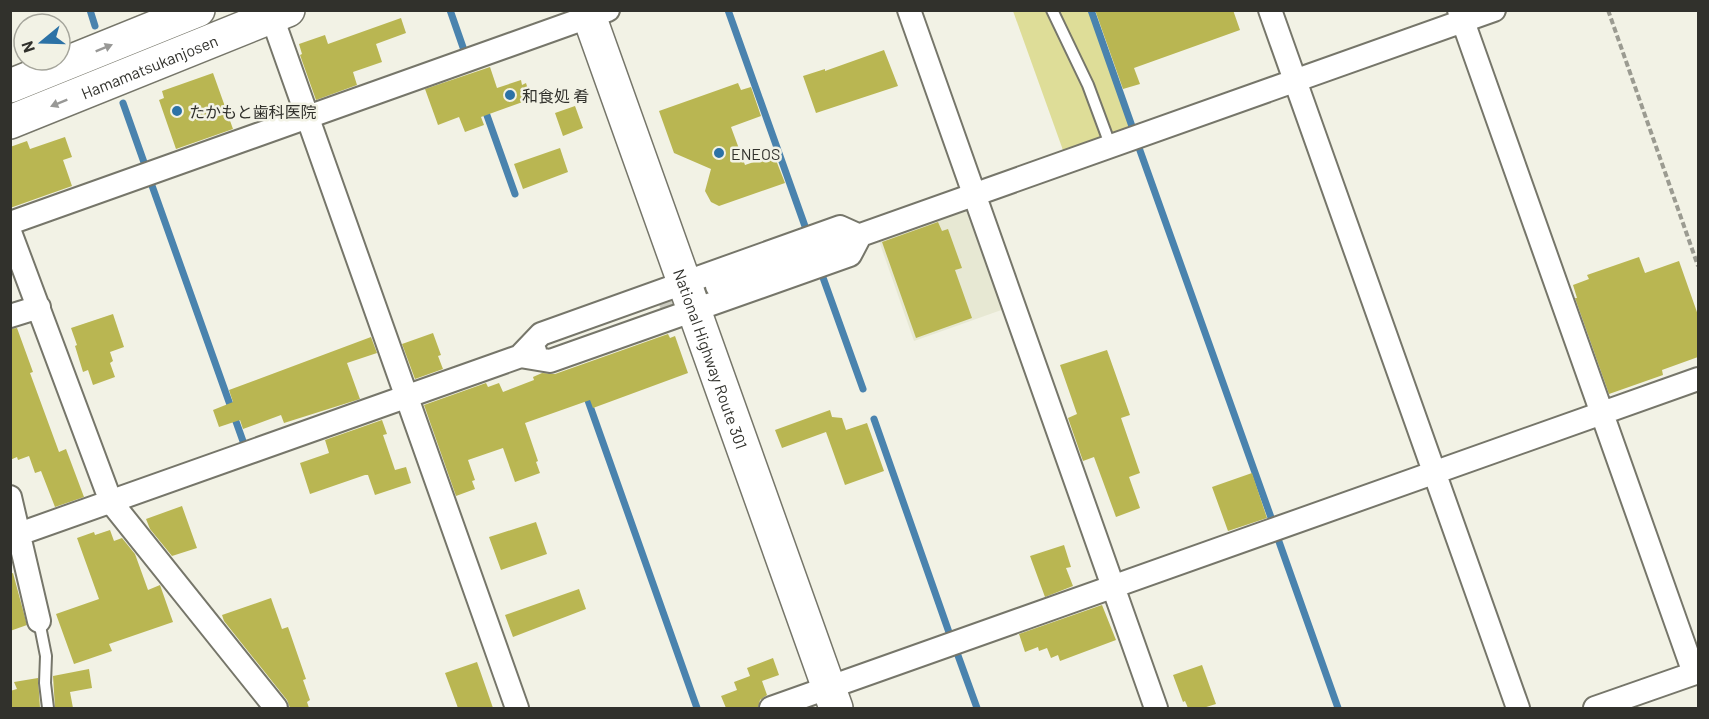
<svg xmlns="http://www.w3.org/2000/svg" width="1709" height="719" font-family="Barlow,'Noto Sans JP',sans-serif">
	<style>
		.built { fill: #e7e8d3 }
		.green { fill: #dedd98 }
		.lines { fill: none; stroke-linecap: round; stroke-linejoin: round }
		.stream { stroke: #4a83ae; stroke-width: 7 }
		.building { fill: #b9b652 }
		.minor-tunnel { stroke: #cbcbc0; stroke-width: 22; stroke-dasharray: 22 11; stroke-linecap: butt }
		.service-casing { stroke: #76766a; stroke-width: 14 }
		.minor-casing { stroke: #76766a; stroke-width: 26 }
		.primary-casing { stroke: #76766a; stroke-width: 36 }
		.trunk-casing { stroke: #76766a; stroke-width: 36 }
		.path { stroke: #9b9b91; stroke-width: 4; stroke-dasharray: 6 3; stroke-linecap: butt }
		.service { stroke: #fff; stroke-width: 10 }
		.minor { stroke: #fff; stroke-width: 22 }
		.primary { stroke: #fff; stroke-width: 33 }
		.trunk { stroke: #fff; stroke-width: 33 }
		.oneway { fill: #989896 }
		.poi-dot { fill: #2c72a6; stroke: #f2f2e5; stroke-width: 2 }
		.labels { text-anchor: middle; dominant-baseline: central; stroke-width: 5; stroke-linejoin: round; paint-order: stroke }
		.street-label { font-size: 16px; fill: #31312c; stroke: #f2f2e5 }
		.poi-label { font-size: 16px; fill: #31312c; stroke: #f2f2e5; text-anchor: start }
	</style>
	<rect width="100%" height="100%" fill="#f2f2e5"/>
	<path class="built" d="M 971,205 L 1007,308 L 914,341 L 878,238 Z"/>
	<path class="green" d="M 1013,11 L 1089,11 L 1131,129 L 1064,153 Z"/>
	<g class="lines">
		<path class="stream" d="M 90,10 L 95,26
			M 450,10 L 465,53
			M 728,10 L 806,229
			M 1091,10 L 1134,132
			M 123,103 L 146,168
			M 484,107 L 515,194
			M 1138,145 L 1273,523
			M 150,180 L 244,444
			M 821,272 L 863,389
			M 585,392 L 697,708
			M 874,419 L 951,638
			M 1277,536 L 1338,708
			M 956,650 L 977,708"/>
	</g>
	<path class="building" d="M 1095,10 L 1233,10 L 1240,30 L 1134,68 L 1140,84 L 1123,89 Z
		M 401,18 L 406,33 L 376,44 L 382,62 L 353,72 L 357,85 L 316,100 L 300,55 L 302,54 L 299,44 L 325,35 L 328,44 Z
		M 884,50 L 898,86 L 816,113 L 803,76 L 825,69 L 825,71 Z
		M 490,67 L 497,88 L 521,80 L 522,85 L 526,83 L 531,99 L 481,117 L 484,125 L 465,132 L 459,117 L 438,125 L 425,89 Z
		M 213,73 L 233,129 L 176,149 L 159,100 L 164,98 L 162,91 Z
		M 738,83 L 741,90 L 751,87 L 761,116 L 731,127 L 745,165 L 774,155 L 785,183 L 719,206 L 711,202 L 705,191 L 711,169 L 674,153 L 659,111 Z
		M 575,106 L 583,128 L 563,136 L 555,113 Z
		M 65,137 L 72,157 L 63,160 L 72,186 L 10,208 L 10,147 L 27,141 L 30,149 Z
		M 560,148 L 568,172 L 523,189 L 514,164 Z
		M 938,222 L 942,231 L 948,229 L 962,268 L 955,270 L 972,318 L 916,338 L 882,242 Z
		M 1639,257 L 1645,273 L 1679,261 L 1698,315 L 1698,357 L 1662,370 L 1663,375 L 1609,394 L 1575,298 L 1577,298 L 1573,285 L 1589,279 L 1587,275 Z
		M 113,314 L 124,347 L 110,352 L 113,361 L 110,363 L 115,377 L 93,385 L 88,370 L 83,372 L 75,346 L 77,345 L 71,328 Z
		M 17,328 L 33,372 L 30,373 L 59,452 L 66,449 L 84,497 L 55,507 L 41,471 L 35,473 L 29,456 L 18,460 L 17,457 L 10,460 L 10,329 Z
		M 433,333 L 441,355 L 438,356 L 443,369 L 415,379 L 402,344 Z
		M 668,334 L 670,338 L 675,336 L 688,373 L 593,408 L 590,400 L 525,423 L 538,461 L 536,462 L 540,473 L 515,482 L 503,448 L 468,460 L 475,480 L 472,481 L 475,489 L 456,496 L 424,405 L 486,383 L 488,387 L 499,383 L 503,392 L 534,380 L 533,377 L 542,373 L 555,374 Z
		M 371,337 L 377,353 L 347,363 L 360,399 L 284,423 L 281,415 L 243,429 L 240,420 L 219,427 L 213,410 L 233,402 L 229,390 Z
		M 1107,350 L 1130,415 L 1121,418 L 1140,473 L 1129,477 L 1140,508 L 1116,517 L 1094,457 L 1083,461 L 1068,418 L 1077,414 L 1060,365 Z
		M 830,410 L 832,417 L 842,418 L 846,430 L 867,423 L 884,471 L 845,485 L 826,432 L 782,448 L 775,430 Z
		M 382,420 L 387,434 L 383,435 L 395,470 L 406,467 L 411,483 L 375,495 L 368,475 L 365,475 L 310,494 L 300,463 L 329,453 L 325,440 Z
		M 1252,473 L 1267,518 L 1228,531 L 1212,487 Z
		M 182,506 L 197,548 L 172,556 L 150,529 L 146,519 Z
		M 536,522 L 547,554 L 501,570 L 489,537 Z
		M 110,530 L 114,541 L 122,538 L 135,554 L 148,590 L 160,585 L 173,622 L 109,644 L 112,651 L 74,664 L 56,614 L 99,599 L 77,538 L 94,532 L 95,535 Z
		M 1064,545 L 1071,567 L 1066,568 L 1073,586 L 1045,597 L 1030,556 Z
		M 13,573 L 27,625 L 10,631 L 10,574 Z
		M 579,589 L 586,609 L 513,637 L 505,615 Z
		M 271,598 L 282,629 L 288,627 L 306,679 L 303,680 L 310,700 L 307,702 L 309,708 L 290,708 L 287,700 L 224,621 L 222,615 Z
		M 1102,605 L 1116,640 L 1060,661 L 1058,655 L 1051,658 L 1047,648 L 1039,651 L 1038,647 L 1025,652 L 1019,634 Z
		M 773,658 L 779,675 L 762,681 L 767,695 L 760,700 L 758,708 L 726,708 L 721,696 L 737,690 L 734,682 L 750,676 L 747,668 Z
		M 477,662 L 493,708 L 458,708 L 445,673 Z
		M 1202,665 L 1216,704 L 1203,708 L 1188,708 L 1185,701 L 1183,702 L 1173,675 Z
		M 89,669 L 92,688 L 70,692 L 73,708 L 55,708 L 53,676 Z
		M 38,678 L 40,708 L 10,708 L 10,691 L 17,689 L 14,682 Z"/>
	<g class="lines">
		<path class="minor-tunnel" d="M 660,307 L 717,286"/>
		<defs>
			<path id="service" d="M 1052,10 L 1088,85 L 1111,147
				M 39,621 L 46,656 L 45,683 L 48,708"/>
			<path id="minor" d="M 909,10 L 1156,708
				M 1270,10 L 1518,708
				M 1459,10 L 1694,673
				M 272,17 L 517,708
				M 10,223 L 608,10
				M 840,227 L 860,236 L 850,255 L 550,361 L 520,356 L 541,334 Z
				M 10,232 L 111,502 L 276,708
				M 717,286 L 1494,10
				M 10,316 L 39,307
				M 10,497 L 39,621
				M 19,534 L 535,351
				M 771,708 L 1698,379
				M 1595,708 L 1698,672"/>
			<g id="primary">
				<path d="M 10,86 L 198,10"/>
				<path id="s1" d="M 10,122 L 288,10"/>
			</g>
			<g id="trunk">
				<path id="s2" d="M 587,10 L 836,708"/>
			</g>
		</defs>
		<use href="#service" class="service-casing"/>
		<use href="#minor" class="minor-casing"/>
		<use href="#primary" class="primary-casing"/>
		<use href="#trunk" class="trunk-casing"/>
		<path class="path" d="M 1608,10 L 1698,266"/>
		<use href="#service" class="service"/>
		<use href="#minor" class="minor"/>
		<use href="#primary" class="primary"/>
		<use href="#trunk" class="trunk"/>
	</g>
	<defs><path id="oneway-solid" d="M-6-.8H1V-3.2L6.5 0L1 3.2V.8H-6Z" transform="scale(1.5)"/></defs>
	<g class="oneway">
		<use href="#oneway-solid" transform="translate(104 48) rotate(-22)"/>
		<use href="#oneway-solid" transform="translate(59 103) rotate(158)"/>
	</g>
	<g class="poi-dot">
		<circle cx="510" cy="95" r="6"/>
		<circle cx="177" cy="111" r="6"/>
		<circle cx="719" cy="153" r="6"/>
	</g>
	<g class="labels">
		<g class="street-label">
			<text stroke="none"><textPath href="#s1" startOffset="150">Hamamatsukanjosen</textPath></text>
			<text stroke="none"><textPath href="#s2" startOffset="370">National Highway Route 301</textPath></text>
		</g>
		<g class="poi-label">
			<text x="522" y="95">和食処 肴</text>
			<text x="189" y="111">たかもと歯科医院</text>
			<text x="731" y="153">ENEOS</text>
		</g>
	</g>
	<rect width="1709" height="719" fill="none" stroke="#31312c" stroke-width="24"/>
	<g transform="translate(42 42) rotate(251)"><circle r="28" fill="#f2f2e5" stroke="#a5a59b" stroke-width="1.5"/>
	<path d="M0-4.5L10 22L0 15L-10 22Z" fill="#2c72a6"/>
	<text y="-9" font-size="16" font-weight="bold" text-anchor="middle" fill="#31312c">N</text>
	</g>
</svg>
